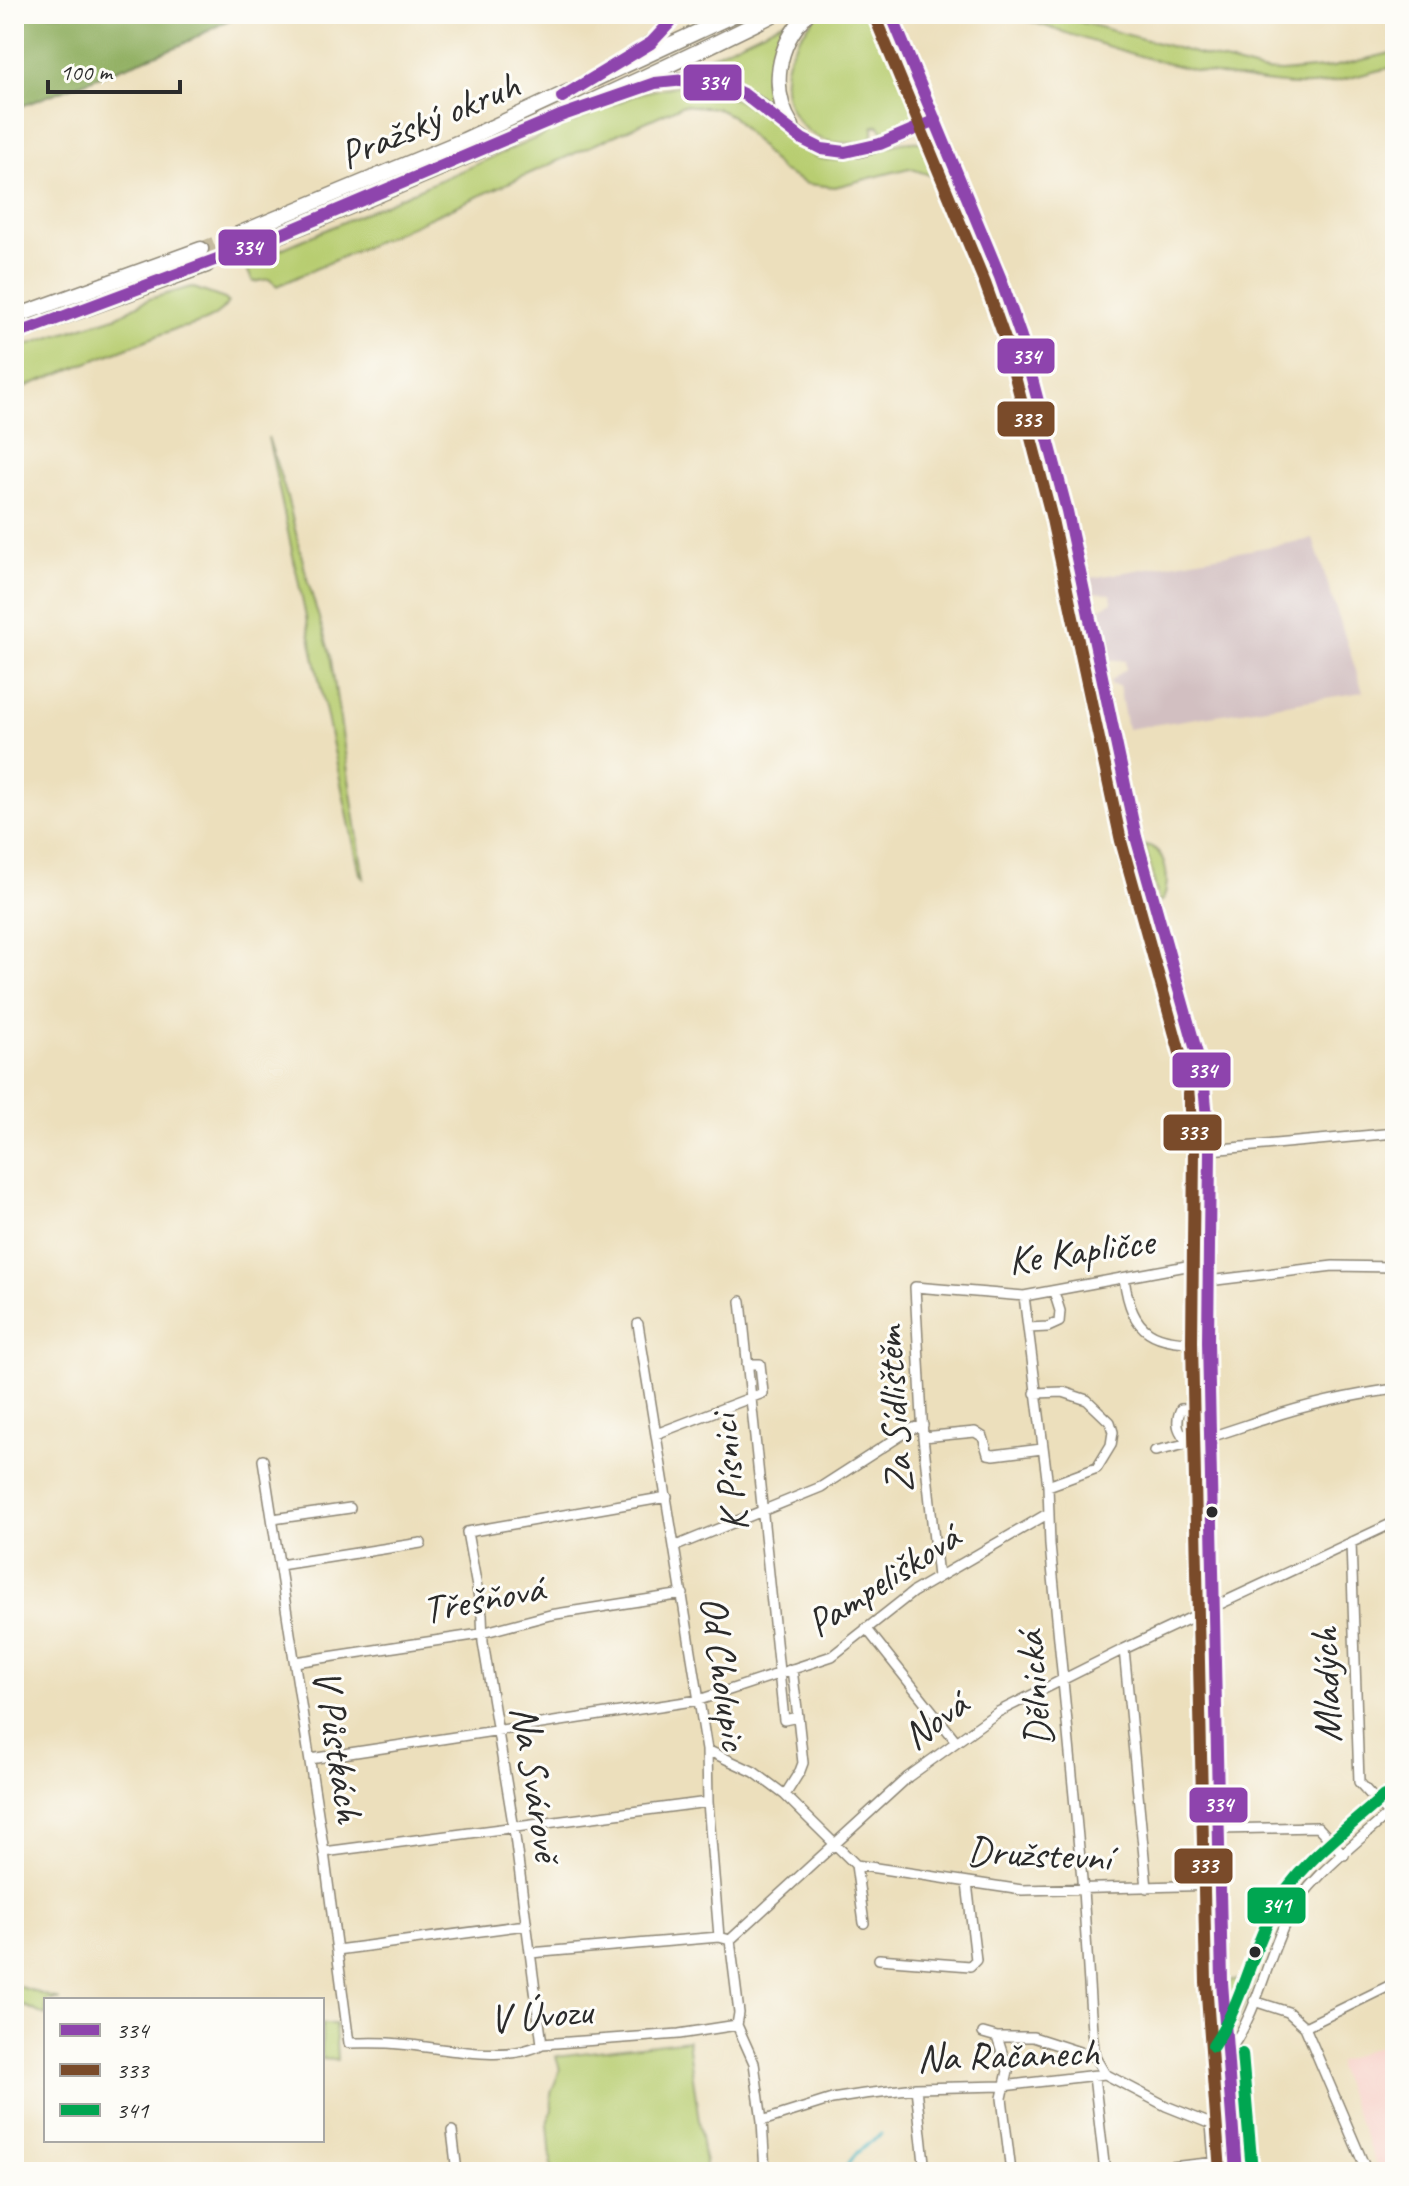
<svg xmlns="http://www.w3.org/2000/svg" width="1409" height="2186" font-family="Caveat,sans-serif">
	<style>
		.built { fill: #f7d1c9 }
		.industrial { fill: #d2bfc1 }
		.green { fill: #b8cd71; stroke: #727c4e; stroke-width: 2 }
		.forest { fill: #92b063; stroke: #5e6e47; stroke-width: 2 }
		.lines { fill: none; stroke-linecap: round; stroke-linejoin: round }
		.stream { stroke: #41b0bc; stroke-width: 3 }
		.highway-tunnel { stroke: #c5bb9f; stroke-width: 14; stroke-dasharray: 14 7; stroke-linecap: butt }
		.minor-casing { stroke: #8c8574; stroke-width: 12 }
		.highway-casing { stroke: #8c8574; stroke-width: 17 }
		.minor { stroke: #fff; stroke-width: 9 }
		.highway { stroke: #fff; stroke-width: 14 }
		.bus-1-casing { stroke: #fdfcf7; stroke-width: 18 }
		.bus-2-casing { stroke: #fdfcf7; stroke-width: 18 }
		.bus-3-casing { stroke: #fdfcf7; stroke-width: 18 }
		.bus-1 { stroke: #8e44ad; stroke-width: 12 }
		.bus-2 { stroke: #7a4b2a; stroke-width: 12 }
		.bus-3 { stroke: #00a651; stroke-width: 12 }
		.bus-dot { fill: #2b2b2b; stroke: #fdfcf7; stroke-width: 3 }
		.labels { text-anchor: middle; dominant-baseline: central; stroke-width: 6; stroke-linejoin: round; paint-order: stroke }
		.street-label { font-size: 40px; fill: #2b2b2b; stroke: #fdfcf7 }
		.line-badge { stroke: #fdfcf7; stroke-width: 3 }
		.badge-label { font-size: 22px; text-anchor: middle; font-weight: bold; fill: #fff }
	</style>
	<rect width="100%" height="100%" fill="#fdfcf7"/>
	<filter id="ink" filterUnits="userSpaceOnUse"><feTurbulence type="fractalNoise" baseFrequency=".0125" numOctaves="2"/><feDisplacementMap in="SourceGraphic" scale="16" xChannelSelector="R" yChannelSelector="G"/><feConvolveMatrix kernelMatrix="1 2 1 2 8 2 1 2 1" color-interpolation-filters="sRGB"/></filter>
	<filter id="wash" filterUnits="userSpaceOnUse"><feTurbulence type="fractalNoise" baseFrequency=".006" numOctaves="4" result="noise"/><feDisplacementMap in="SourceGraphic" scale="32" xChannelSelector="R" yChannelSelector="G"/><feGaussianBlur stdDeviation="1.8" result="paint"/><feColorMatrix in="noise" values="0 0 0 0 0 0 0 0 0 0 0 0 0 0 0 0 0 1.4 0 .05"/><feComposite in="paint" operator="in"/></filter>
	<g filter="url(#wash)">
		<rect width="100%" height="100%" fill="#ecdfbc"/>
		<path class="built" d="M 1395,2039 L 1395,2172 L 1379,2172 L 1338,2069 L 1339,2062 Z"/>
		<path class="industrial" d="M 1313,539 L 1363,692 L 1127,729 L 1119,686 L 1111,685 L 1110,681 L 1126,669 L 1125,661 L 1108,659 L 1098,610 L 1112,602 L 1111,594 L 1094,592 L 1091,578 Z"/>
		<path class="green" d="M 799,14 C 785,46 766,73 776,109 C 746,86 716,72 678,72 Z
			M 818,14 L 885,14 L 918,98 L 913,119 L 892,132 L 883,131 L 878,125 L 873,127 L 873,136 C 865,143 855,143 844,143 C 801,144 775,99 788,60 C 794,42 806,28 818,14 Z
			M 1007,14 L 1051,14 L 1261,71 L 1282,72 L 1333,67 L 1395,52 L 1395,67 C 1368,71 1339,84 1311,85 C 1284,86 1258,81 1232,77 C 1154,65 1082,37 1007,14 Z
			M 680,85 C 710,90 740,97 765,117 C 780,128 802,152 819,158 C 855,170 892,132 932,144 L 973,231 L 960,229 L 933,176 L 909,168 L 835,187 L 807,184 L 782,171 L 732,116 L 716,108 L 683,105 L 277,286 L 269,279 L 253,282 L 246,267 L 256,260 L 640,93 Z
			M 191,287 L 225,299 L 228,302 C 218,320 195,326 175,329 L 14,391 L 14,349 L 118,316 L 149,299 Z
			M 268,437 L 287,497 L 308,582 L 330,654 L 364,878 L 360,874 Z
			M 1145,845 C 1167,848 1171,882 1163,900 L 1159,902 Z
			M 1229,1980 L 1254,1981 L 1233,2030 L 1231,2028 Z
			M 14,1985 L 60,2000 L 46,2000 L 46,2016 L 14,2001 Z
			M 322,2024 L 335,2024 L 337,2060 L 322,2059 Z
			M 688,2040 L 706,2172 L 552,2172 L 548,2124 L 552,2109 L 551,2093 L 560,2070 L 556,2056 Z"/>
		<path class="forest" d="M 14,14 L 240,14 L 181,45 L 14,109 Z"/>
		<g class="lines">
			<path class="stream" d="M 842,2172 L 855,2154 L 881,2134"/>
		</g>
	</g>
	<g filter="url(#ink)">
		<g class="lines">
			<path class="highway-tunnel" d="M 201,249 L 231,237
				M 207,265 L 237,253"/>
			<defs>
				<path id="minor" d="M 891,14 L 1000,277 L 1021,337 L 1067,511 L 1136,837 L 1203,1075 L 1210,1150 L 1208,1342 L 1222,1982 L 1236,2172
					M 1210,1150 L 1395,1133
					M 1124,1278 C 1132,1336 1154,1343 1208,1342
					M 1208,1281 L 1333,1266 L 1395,1267
					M 1024,1296 L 1048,1486 L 1050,1545 L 1083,1890 L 1092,2031 L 1095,2057 L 1105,2074
					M 741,1301 L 784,1720 L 798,1717 L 803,1763 L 800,1771 L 785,1795
					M 638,1324 L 707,1750 L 708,1802 L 719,1937 L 730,1940 L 739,2013 L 737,2025
					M 1028,1328 L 1048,1327 L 1059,1322 L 1060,1311 L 1054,1292
					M 1035,1393 L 1063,1392 L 1087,1400 L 1110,1422 L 1113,1432 L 1111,1445 L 1097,1468 L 1048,1486
					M 656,1434 L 763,1393 L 760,1364 L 747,1364
					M 923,1437 L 975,1432 L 983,1437 L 988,1454 L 994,1455 L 1042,1449
					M 1189,1444 C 1179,1432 1174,1424 1181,1409 L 1209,1407
					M 1155,1451 C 1196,1443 1228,1431 1268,1418 C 1309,1404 1352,1395 1395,1389
					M 263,1460 L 324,1852 L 349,2043 C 366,2043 383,2042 400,2044 C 440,2047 507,2064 542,2044 L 679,2034 L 737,2025
					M 273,1519 L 350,1508
					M 1351,1542 L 1359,1782 L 1388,1814
					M 676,1546 L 821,1487 L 911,1429 L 923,1425
					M 280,1565 L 421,1543
					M 938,1577 L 923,1437 L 915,1287 L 1024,1296 L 1208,1262
					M 866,1628 L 956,1741
					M 1124,1649 L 1147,1888
					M 295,1662 L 474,1635 L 550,1615 L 683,1594
					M 792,1669 L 798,1717
					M 707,1750 L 754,1772 L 785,1795 L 856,1865 L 864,1923
					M 310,1759 L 699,1700 L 832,1656 L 913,1592 L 1049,1513
					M 1220,1829 L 1318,1827 L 1344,1855
					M 324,1852 L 708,1802
					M 856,1865 L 1022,1890 L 1220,1885
					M 730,1940 L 908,1777 L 998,1712 L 1124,1649 L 1395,1522
					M 337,1950 L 526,1925
					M 530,1953 L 719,1937
					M 879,1959 L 970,1966 L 976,1960 L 967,1883
					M 1254,2001 L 1288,2012 L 1305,2027 L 1367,2172
					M 737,2025 L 754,2063 L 762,2121 L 765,2172
					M 1305,2027 L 1395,1983
					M 983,2033 L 997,2037 L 1033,2037 L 1095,2057
					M 997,2037 L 1008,2071 L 1002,2098 L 1011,2172
					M 542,2044 L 514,1829 L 483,1642 L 482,1615 L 467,1532 L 667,1497
					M 1226,2055 C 1257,2016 1265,1963 1287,1919 C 1308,1877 1361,1840 1395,1808
					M 1094,2076 L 1105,2172
					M 916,2088 L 925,2172
					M 762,2121 L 832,2099 L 864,2094 L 916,2088 L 1003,2086 L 1105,2074 L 1166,2106 L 1211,2124 L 1215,2172
					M 452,2131 L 457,2172
					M 1126,2172 L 1235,2160"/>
				<path id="highway" d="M 628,58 L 657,38 L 678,14
					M 637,89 C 707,66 735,84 788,127 C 803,139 817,150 837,151 C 871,154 906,132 936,120
					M 792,126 C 769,89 777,45 807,14
					M 231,237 L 464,140 L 736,14
					M 237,253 C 419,180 599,101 775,14
					M 14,317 L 201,249
					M 14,335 L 207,265"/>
			</defs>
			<use href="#minor" class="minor-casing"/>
			<use href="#highway" class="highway-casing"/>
			<use href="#minor" class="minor"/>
			<use href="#highway" class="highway"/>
			<defs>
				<path id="bus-1" d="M 891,14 L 1000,277 L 1021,337 L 1067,511 L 1136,837 L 1203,1075 L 1210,1150 L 1208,1342 L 1222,1982 L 1236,2172
					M 562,97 L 651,43 L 678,14
					M 14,335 L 265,241 L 560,116 L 655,83 L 695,79 L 722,84 L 745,95 L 802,139 L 822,149 L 845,152 L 880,144 L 936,120"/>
				<path id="bus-2" d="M 876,20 L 985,283 L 1006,342 L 1051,515 L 1121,841 L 1187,1078 L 1194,1151 L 1192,1342 L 1206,1982 L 1220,2172"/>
				<path id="bus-3" d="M 1213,2046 C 1242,2004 1250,1955 1273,1911 C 1298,1864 1345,1831 1384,1796
					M 1242,2054 L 1252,2171"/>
			</defs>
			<use href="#bus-1" class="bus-1-casing"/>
			<use href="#bus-2" class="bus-2-casing"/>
			<use href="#bus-3" class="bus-3-casing"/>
			<use href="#bus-1" class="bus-1"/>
			<use href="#bus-2" class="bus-2"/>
			<use href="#bus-3" class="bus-3"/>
		</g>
	</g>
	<g class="bus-dot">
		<circle cx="1212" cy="1512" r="7"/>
		<circle cx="1255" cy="1952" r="7"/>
	</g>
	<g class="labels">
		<g class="street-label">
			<text transform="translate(429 120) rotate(-23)">Pražský okruh</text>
			<text transform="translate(1081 1251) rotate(-8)">Ke Kapličce</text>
			<text transform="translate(894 1410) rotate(-94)">Za Sídlištěm</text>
			<text transform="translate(729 1473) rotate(-96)">K Písnici</text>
			<text transform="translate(883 1580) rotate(-33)">Pampelišková</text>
			<text transform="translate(483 1599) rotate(-11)">Třešňová</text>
			<text transform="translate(724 1673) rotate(82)">Od Cholupic</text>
			<text transform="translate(1326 1685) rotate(-92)">Mladých</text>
			<text transform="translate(1034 1689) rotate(-95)">Dělnická</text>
			<text transform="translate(935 1720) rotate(-36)">Nová</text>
			<text transform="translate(338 1746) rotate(81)">V Půstkách</text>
			<text transform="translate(536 1783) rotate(81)">Na Svárově</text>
			<text transform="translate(1039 1854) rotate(3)">Družstevní</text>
			<text transform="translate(541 2015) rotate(-5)">V Úvozu</text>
			<text transform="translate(1008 2055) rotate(-2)">Na Račanech</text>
		</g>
	</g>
	<g class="line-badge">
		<rect x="682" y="63" width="61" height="39" rx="8" fill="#8e44ad"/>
		<rect x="217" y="228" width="61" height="39" rx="8" fill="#8e44ad"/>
		<rect x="996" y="337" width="60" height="38" rx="8" fill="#8e44ad"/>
		<rect x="996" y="400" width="60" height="38" rx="8" fill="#7a4b2a"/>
		<rect x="1171" y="1051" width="61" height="38" rx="8" fill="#8e44ad"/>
		<rect x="1162" y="1113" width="61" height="39" rx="8" fill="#7a4b2a"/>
		<rect x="1188" y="1786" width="61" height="38" rx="8" fill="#8e44ad"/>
		<rect x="1173" y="1847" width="61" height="38" rx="8" fill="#7a4b2a"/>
		<rect x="1246" y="1886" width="61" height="39" rx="8" fill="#00a651"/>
	</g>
	<g class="badge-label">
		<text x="713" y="90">334</text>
		<text x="247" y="255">334</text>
		<text x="1026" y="364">334</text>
		<text x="1026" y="427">333</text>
		<text x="1202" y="1078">334</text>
		<text x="1192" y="1140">333</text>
		<text x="1218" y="1812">334</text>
		<text x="1203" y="1873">333</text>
		<text x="1276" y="1913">341</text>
	</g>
	<rect width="1409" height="2186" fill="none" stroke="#fdfcf7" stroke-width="48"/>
	<rect x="44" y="1998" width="280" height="144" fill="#fdfcf7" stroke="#a9a8a5" stroke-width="2"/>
	<rect x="60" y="2024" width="40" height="12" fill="#8e44ad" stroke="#a9a8a5" stroke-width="2"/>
	<text x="116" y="2038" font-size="24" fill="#2b2b2b">334</text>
	<rect x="60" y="2064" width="40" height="12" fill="#7a4b2a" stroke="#a9a8a5" stroke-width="2"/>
	<text x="116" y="2078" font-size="24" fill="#2b2b2b">333</text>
	<rect x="60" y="2104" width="40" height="12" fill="#00a651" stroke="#a9a8a5" stroke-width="2"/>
	<text x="116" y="2118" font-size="24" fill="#2b2b2b">341</text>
	<path d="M48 80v12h132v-12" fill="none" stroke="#2b2b2b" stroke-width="4"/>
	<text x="60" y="80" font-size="24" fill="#2b2b2b" stroke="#fdfcf7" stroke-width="6" paint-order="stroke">100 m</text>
</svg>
